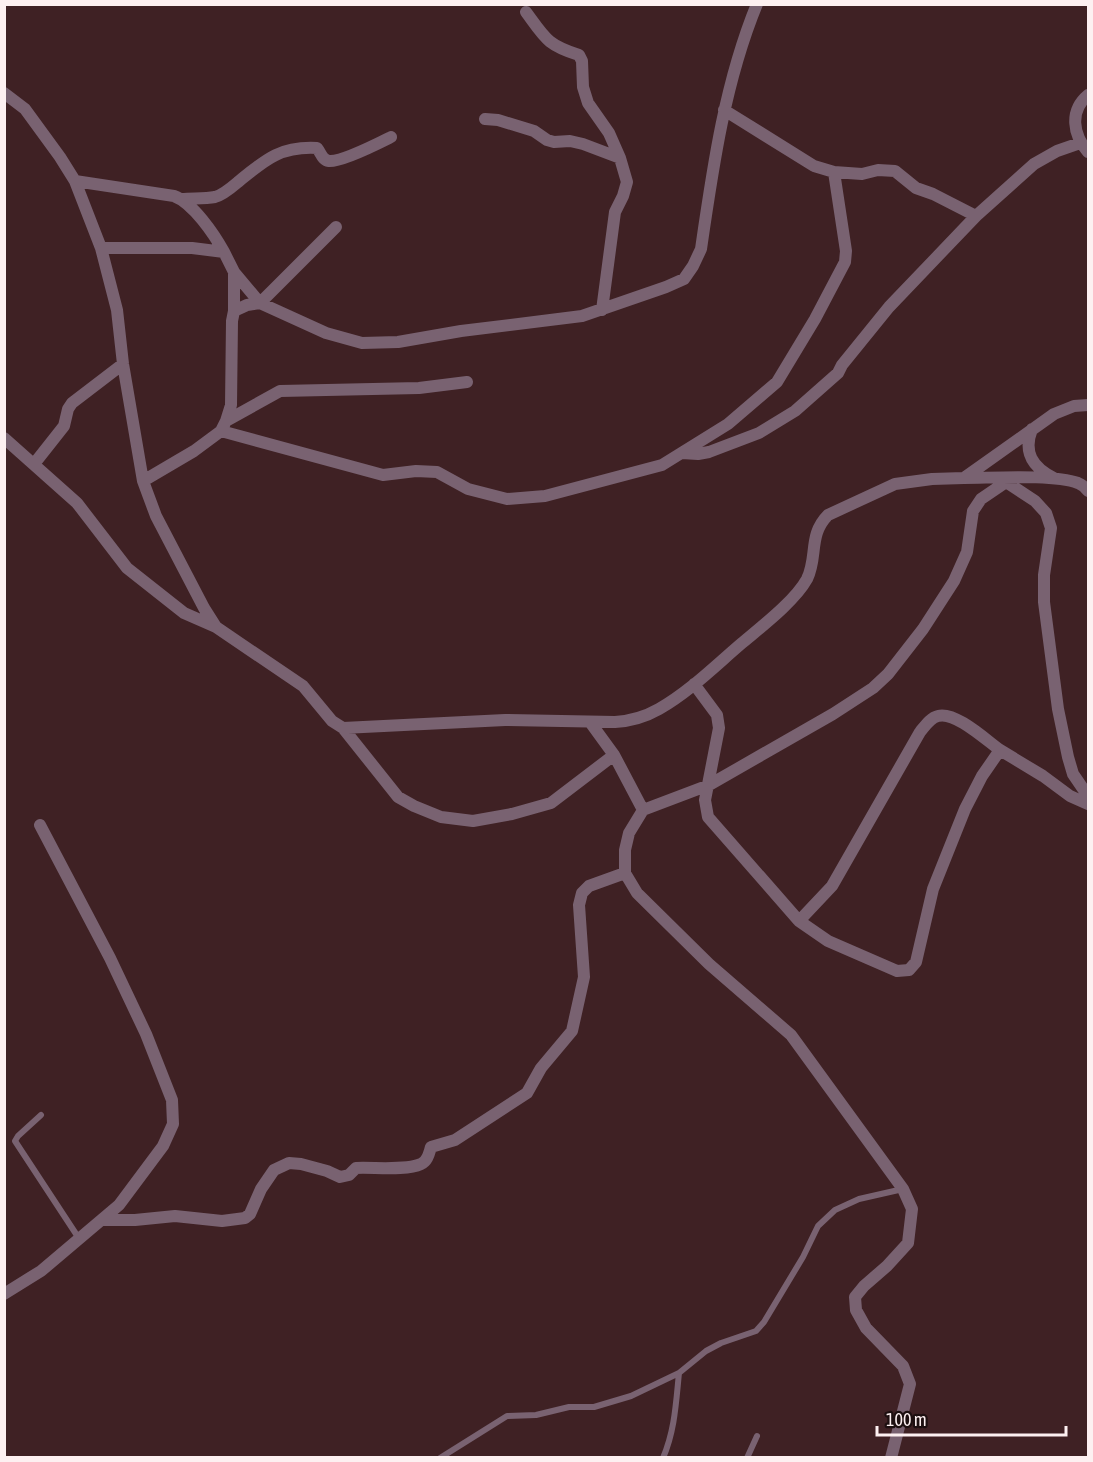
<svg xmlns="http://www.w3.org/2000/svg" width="1093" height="1462" font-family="'Asap Condensed',sans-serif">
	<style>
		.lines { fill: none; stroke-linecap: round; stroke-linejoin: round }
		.service { stroke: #796271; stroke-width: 6 }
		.minor { stroke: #796271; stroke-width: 12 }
	</style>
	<rect width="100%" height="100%" fill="#3f2124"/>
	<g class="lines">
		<path class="service" d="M 41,1115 L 18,1136 L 15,1141 L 80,1240
			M 440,1458 L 507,1416 L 536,1415 L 569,1407 L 594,1407 L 631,1396 L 679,1373 L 706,1351 L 721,1343 L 756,1331 L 764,1322 L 803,1257 L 818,1226 L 835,1210 L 859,1199 L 903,1189
			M 663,1458 C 675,1430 676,1402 679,1373
			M 747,1458 L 757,1436"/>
		<path class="minor" d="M 526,12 C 545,38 547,45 579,55 L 582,61 L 583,87 L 588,103 L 609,133 L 620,158 L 627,182 L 623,196 L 615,212 L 602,310
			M 4,93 L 25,109 L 60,157 L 75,181 L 101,248 L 117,310 L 123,364 L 143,481 L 156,516 L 204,608 L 216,627 L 303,686 L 332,721 L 343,728 L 505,720 L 615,722 C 631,721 645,717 659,709 C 689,692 715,666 742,643 C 761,627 795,601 807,579 C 818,557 808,535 828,515 L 895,484 L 932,479 L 964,478 L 1054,414 L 1074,406 L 1088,405
			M 1088,95 C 1069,111 1073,135 1088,152
			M 724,110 L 814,166 L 834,172 L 862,174 L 878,170 L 895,171 L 916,188 L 933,194 L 976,216
			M 485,119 L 498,120 L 534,131 L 547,140 L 554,142 L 570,141 L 583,144 L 620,158
			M 75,181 L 174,196 C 193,203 214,234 224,252
			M 182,199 C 192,198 204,199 215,197 C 223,195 231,188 238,182 C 265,160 280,146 317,148 C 321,153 322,160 329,161 C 342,162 379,143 391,137
			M 101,248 L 192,248 L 224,252 L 234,272 L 234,311
			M 234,272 L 260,303 L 336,227
			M 226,421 L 280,391 L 419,388 L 467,382
			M 1032,429 C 1023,452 1032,467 1054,478
			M 221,431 L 383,475 L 416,471 L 437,472 L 468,489 L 507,499 L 545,496 L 662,465 L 728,424 L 777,382 L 815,319 L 845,262 L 846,251 L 834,172
			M 4,438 L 77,503 L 127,568 L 184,613 L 216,627
			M 682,453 L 698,454 L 709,452 L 759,433 L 795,411 L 838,373 L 842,365 L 889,307 L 976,216 L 1034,164 L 1057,151 L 1080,143
			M 34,464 L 64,426 L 68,409 L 72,403 L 123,364
			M 964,478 C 993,478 1053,474 1078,483 C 1083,485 1085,487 1088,491
			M 1000,478 L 1035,501 L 1046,513 L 1051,528 L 1044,575 L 1044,602 L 1058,709 L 1068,757 L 1073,774 L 1088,796
			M 143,481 L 194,451 L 221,431 L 226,421 L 231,405 L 232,321 L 234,311 L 247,305 L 260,303 L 326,333 L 362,343 L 398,342 L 461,331 L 582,316 L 666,287 L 684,279 L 693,266 L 701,249 C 713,166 725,82 757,4
			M 694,684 L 717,715 L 719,728 L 705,800 L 708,817 L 799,921 L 828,941 L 897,971 L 909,970 L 916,962 L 933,889 L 965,809 L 982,776 L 1000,750 L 1043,776 L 1070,796 L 1088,804
			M 590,722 L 614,755 L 643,810
			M 343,728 L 398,797 L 414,806 L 441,817 L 473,821 L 512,814 L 551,803 L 614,755
			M 799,921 L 832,886 L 920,732 C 925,726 930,718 938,716 C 955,711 986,740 1000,750
			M 102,1220 L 135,1220 L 175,1216 L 222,1221 L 245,1218 L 250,1214 L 261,1189 L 274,1170 L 289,1163 L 301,1164 L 327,1171 L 340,1177 L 349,1175 L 356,1168 C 373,1167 406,1171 421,1164 C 428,1161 429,1153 431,1147 L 455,1140 L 527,1093 L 541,1068 L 572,1031 L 584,977 L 579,905 L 582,893 L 589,886 L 625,873
			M 4,1294 L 41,1271 L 119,1205 L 163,1146 L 173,1124 L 172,1100 L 146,1034 L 110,958 L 40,825
			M 891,1458 L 910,1384 L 903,1366 L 866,1328 L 856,1310 L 855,1297 L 864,1286 L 887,1266 L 908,1243 L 912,1209 L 903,1189 L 791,1035 L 709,964 L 637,893 L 625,873 L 625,850 L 629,833 L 643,810 L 709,785 L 833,714 L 873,688 L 888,674 L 923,629 L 954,581 L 967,552 L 973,511 L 981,499 L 1006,482"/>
	</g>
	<rect width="1093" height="1462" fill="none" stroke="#fdf0f1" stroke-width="12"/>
	<path d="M877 1426v9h189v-9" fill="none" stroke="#fdf0f1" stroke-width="3"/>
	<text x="886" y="1426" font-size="18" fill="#fdf0f1" stroke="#1d0f10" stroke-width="4.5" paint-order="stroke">100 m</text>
</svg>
